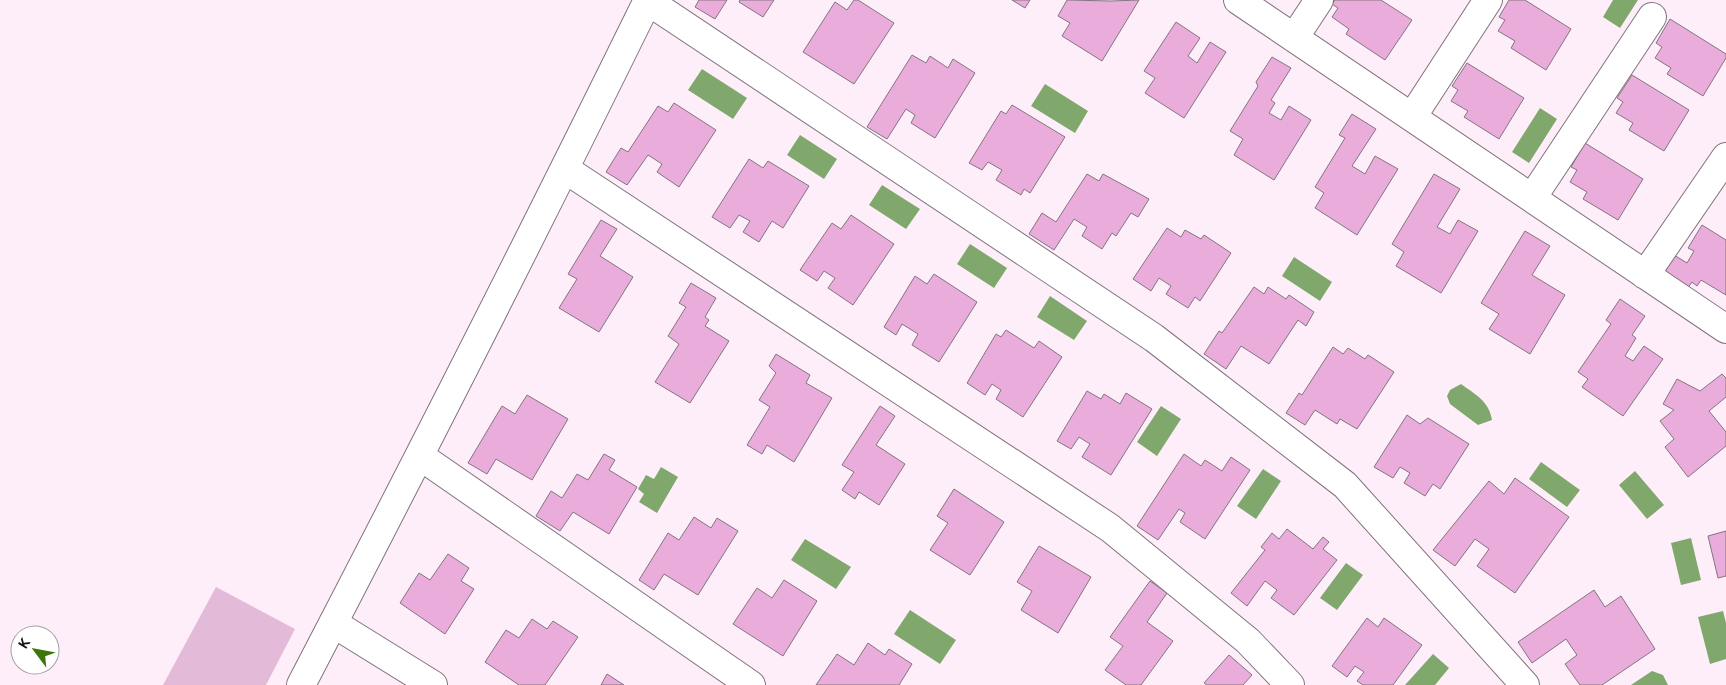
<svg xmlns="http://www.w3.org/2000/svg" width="1726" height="685" font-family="Figtree,sans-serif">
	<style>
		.green { fill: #e3bbd9 }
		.water { fill: #81a86c }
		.building { fill: #eaacdb; stroke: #83757f }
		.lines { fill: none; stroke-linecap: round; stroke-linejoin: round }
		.minor-casing { stroke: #80737d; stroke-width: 30 }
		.minor { stroke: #fff; stroke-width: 28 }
	</style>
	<rect width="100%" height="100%" fill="#feeefa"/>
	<path class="green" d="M 216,587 L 295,629 L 266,685 L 163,685 Z"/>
	<path class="water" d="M 1613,0 L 1638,0 L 1620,28 L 1603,17 Z
		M 702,69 L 747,98 L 733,119 L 688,90 Z
		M 1045,84 L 1088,111 L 1075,133 L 1031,106 Z
		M 1540,108 L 1557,119 L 1529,163 L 1512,152 Z
		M 800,135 L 837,159 L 824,179 L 787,155 Z
		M 882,185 L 920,209 L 906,229 L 869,205 Z
		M 970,244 L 1007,268 L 994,288 L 957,264 Z
		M 1294,257 L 1332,282 L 1320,301 L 1282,276 Z
		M 1050,296 L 1087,321 L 1074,340 L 1037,317 Z
		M 1461,384 C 1476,395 1489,401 1492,420 L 1478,425 L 1450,404 L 1447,396 L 1450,390 Z
		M 1161,406 L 1181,419 L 1157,456 L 1137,442 Z
		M 1541,462 L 1580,490 L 1567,507 L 1529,479 Z
		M 661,467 L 678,477 L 657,513 L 639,502 L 644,494 L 638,489 L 646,475 L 654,479 Z
		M 1263,469 L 1281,481 L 1256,519 L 1237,506 Z
		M 1635,471 L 1664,505 L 1647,519 L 1619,485 Z
		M 1691,538 L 1701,580 L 1681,585 L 1671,543 Z
		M 805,539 L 851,567 L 836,589 L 791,560 Z
		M 1346,563 L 1363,575 L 1337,610 L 1320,598 Z
		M 910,610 L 956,640 L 940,664 L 894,634 Z
		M 1723,611 L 1726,623 L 1726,659 L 1710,664 L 1698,617 Z
		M 1433,654 L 1449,668 L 1435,685 L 1405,685 Z
		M 1652,671 L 1663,675 L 1668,685 L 1631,685 Z"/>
	<path class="building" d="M 699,0 L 727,0 L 715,19 L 695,7 Z
		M 740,0 L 774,0 L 763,17 L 739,2 Z
		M 854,0 L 858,0 L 894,23 L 854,84 L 803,52 L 835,2 L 847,10 Z
		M 1012,0 L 1030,0 L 1025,8 Z
		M 1067,0 L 1111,1 L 1139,0 L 1102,61 L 1062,36 L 1070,23 L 1058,16 Z
		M 1335,0 L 1381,0 L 1412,20 L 1385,60 L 1346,34 L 1349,29 L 1332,17 L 1338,8 L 1332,4 Z
		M 1509,0 L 1525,0 L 1571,29 L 1546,70 L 1511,48 L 1515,41 L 1498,31 L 1505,20 L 1499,17 Z
		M 1670,19 L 1726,54 L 1726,58 L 1703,96 L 1667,74 L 1671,68 L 1655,58 L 1662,47 L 1656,43 Z
		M 1176,22 L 1200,38 L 1188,56 L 1197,63 L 1210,42 L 1226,52 L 1184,118 L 1145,93 L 1155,78 L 1144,71 Z
		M 912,55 L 926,63 L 930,56 L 948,68 L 953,59 L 975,73 L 935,138 L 911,123 L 915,115 L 906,109 L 887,139 L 867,127 Z
		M 1272,57 L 1291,68 L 1271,100 L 1275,103 L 1269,113 L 1281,120 L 1289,106 L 1311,120 L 1274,180 L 1234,155 L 1243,139 L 1230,131 L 1258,86 L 1256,82 Z
		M 1467,63 L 1524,98 L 1499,139 L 1464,117 L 1468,111 L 1451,101 L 1458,90 L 1452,86 Z
		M 1632,75 L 1689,110 L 1664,151 L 1629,130 L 1633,123 L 1616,113 L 1623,102 L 1617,98 Z
		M 674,103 L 716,130 L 679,187 L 657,172 L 662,164 L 648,155 L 627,185 L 606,172 L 621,148 L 628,152 L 658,106 L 668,112 Z
		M 1012,105 L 1065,137 L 1030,193 L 1024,189 L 1021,195 L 996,180 L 1002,170 L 988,162 L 982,170 L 969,163 L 1001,111 L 1006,114 Z
		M 1352,114 L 1376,129 L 1352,166 L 1365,174 L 1375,156 L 1398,169 L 1357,235 L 1315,208 L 1324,193 L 1315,187 L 1345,138 L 1339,135 Z
		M 1585,143 L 1643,179 L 1618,220 L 1583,199 L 1587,192 L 1570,182 L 1577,170 L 1571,167 Z
		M 749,159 L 763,168 L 768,161 L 809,186 L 783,228 L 772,221 L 759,242 L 743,232 L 750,221 L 739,215 L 730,228 L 712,217 Z
		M 1087,174 L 1099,181 L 1103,174 L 1149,199 L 1138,217 L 1131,213 L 1116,236 L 1112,233 L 1102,249 L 1082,236 L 1087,227 L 1074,219 L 1054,250 L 1029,234 L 1042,213 L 1056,222 Z
		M 1434,174 L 1460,189 L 1437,227 L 1450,234 L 1458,220 L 1478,231 L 1441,293 L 1396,266 L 1404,252 L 1392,244 Z
		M 851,215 L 894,244 L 853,305 L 828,288 L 835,278 L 824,271 L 817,281 L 800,270 L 832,223 L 841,229 Z
		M 601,220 L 617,229 L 600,256 L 633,277 L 599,332 L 559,308 L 577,279 L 568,274 Z
		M 1702,225 L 1726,240 L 1726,295 L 1701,280 L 1697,286 L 1692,282 L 1687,289 L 1662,274 L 1674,255 L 1687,263 L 1694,251 L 1688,248 Z
		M 1167,228 L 1181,237 L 1185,230 L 1201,239 L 1204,235 L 1231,253 L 1200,301 L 1195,297 L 1188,308 L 1166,294 L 1171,286 L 1159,278 L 1151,291 L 1133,279 Z
		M 1525,231 L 1550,246 L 1532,275 L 1565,295 L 1530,354 L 1489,329 L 1499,314 L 1481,303 Z
		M 934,274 L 977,302 L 939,362 L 912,345 L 918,334 L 902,324 L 896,335 L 884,327 L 915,276 L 927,284 Z
		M 691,283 L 716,298 L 705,317 L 709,320 L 705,326 L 729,341 L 690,403 L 655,382 L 679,344 L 668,336 L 686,307 L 679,303 Z
		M 1254,287 L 1264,294 L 1268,287 L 1286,299 L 1289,295 L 1314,312 L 1306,326 L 1298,320 L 1269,364 L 1241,346 L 1226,369 L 1204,354 L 1219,331 L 1222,333 Z
		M 1620,299 L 1645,316 L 1632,335 L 1636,338 L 1625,356 L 1633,361 L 1644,346 L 1663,359 L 1623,416 L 1582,387 L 1588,379 L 1578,372 L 1611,324 L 1606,320 Z
		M 1006,330 L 1034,348 L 1039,341 L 1062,357 L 1023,417 L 996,399 L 1001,390 L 992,384 L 985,395 L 967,383 L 996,334 L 1001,337 Z
		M 1333,347 L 1343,354 L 1348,348 L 1365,359 L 1368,355 L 1394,372 L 1357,429 L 1340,419 L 1337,424 L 1315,410 L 1305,425 L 1286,413 L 1299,393 L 1302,395 Z
		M 776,354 L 810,375 L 806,383 L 832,398 L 794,462 L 767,445 L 762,454 L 747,445 L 770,407 L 759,400 L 776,373 L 769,366 Z
		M 1722,374 L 1726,378 L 1726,397 L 1709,411 L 1726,432 L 1726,446 L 1688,477 L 1665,447 L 1674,439 L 1660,421 L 1674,410 L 1663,404 L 1677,379 L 1700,391 Z
		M 1087,391 L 1101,399 L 1104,394 L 1120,404 L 1126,393 L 1152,409 L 1111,475 L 1082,457 L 1090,444 L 1079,437 L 1071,449 L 1057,441 Z
		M 527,395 L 568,419 L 532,480 L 496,459 L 487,474 L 468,463 L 502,406 L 515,414 Z
		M 880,406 L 895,416 L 876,445 L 905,464 L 879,505 L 859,492 L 855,499 L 842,490 L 854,472 L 842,465 Z
		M 1407,415 L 1420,424 L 1428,418 L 1469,444 L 1440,489 L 1433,484 L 1425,496 L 1404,483 L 1410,473 L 1400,467 L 1393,478 L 1374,467 Z
		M 604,454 L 615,460 L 609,470 L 637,487 L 609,534 L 573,512 L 560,531 L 536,516 L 551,491 L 562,498 L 577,474 L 588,480 Z
		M 1184,454 L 1201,466 L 1205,460 L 1222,471 L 1231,457 L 1250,470 L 1205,539 L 1180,522 L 1185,513 L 1179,509 L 1158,540 L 1137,526 Z
		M 1515,478 L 1569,517 L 1515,593 L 1477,566 L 1489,549 L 1475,539 L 1455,566 L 1433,550 L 1489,481 L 1504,494 Z
		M 954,489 L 1004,522 L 970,575 L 930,550 L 948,523 L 937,516 Z
		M 694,517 L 711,528 L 717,518 L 738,531 L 698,595 L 664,574 L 654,590 L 639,580 L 668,533 L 679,540 Z
		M 1287,529 L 1313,549 L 1323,537 L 1329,542 L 1323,549 L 1337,560 L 1294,615 L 1271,598 L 1277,590 L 1265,581 L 1247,606 L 1231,593 L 1265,550 L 1261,547 L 1272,533 L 1279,539 Z
		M 1726,531 L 1726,576 L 1718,578 L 1708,536 Z
		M 1039,546 L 1091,577 L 1058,633 L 1021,610 L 1032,591 L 1017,582 Z
		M 448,554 L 469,568 L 461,581 L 474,589 L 445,634 L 400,603 L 419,573 L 430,580 Z
		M 784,580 L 817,601 L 783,656 L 733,624 L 757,588 L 772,598 Z
		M 1150,581 L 1167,593 L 1147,622 L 1173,641 L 1141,685 L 1126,685 L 1105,670 L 1123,646 L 1110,637 Z
		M 1594,590 L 1605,607 L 1621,596 L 1655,649 L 1602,685 L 1580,685 L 1565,664 L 1577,655 L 1566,639 L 1532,663 L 1518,642 Z
		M 1367,618 L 1378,627 L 1384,618 L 1422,645 L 1393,685 L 1363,685 L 1357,681 L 1364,672 L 1355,666 L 1347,677 L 1332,666 Z
		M 532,619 L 547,629 L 553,621 L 578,637 L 545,685 L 519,685 L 485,662 L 506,630 L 519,638 Z
		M 868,643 L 885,655 L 889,649 L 912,664 L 899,685 L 816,685 L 837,654 L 854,665 Z
		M 1229,655 L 1252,675 L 1243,685 L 1207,685 L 1204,683 Z
		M 607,674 L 624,685 L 601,685 Z"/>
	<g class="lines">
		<defs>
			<path id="minor" d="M 1238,0 L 1726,329
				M 648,1 L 1154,338 L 1345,485 L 1525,685
				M 1294,38 L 1319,0
				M 1412,117 L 1488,0
				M 565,169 L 1110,528 L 1248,641 L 1290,685
				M 1532,198 L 1652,17
				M 1645,275 L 1726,157
				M 420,456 L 751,685
				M 333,623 L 433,685
				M 301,685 C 419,458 535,230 648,0"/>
		</defs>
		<use href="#minor" class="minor-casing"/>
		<use href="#minor" class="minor"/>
	</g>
	<g transform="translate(35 650) rotate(302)"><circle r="24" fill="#ffffff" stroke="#a2a0a1"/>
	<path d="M0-4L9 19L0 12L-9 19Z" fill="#3d7609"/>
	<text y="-8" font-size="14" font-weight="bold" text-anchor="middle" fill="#161115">K</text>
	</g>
</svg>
